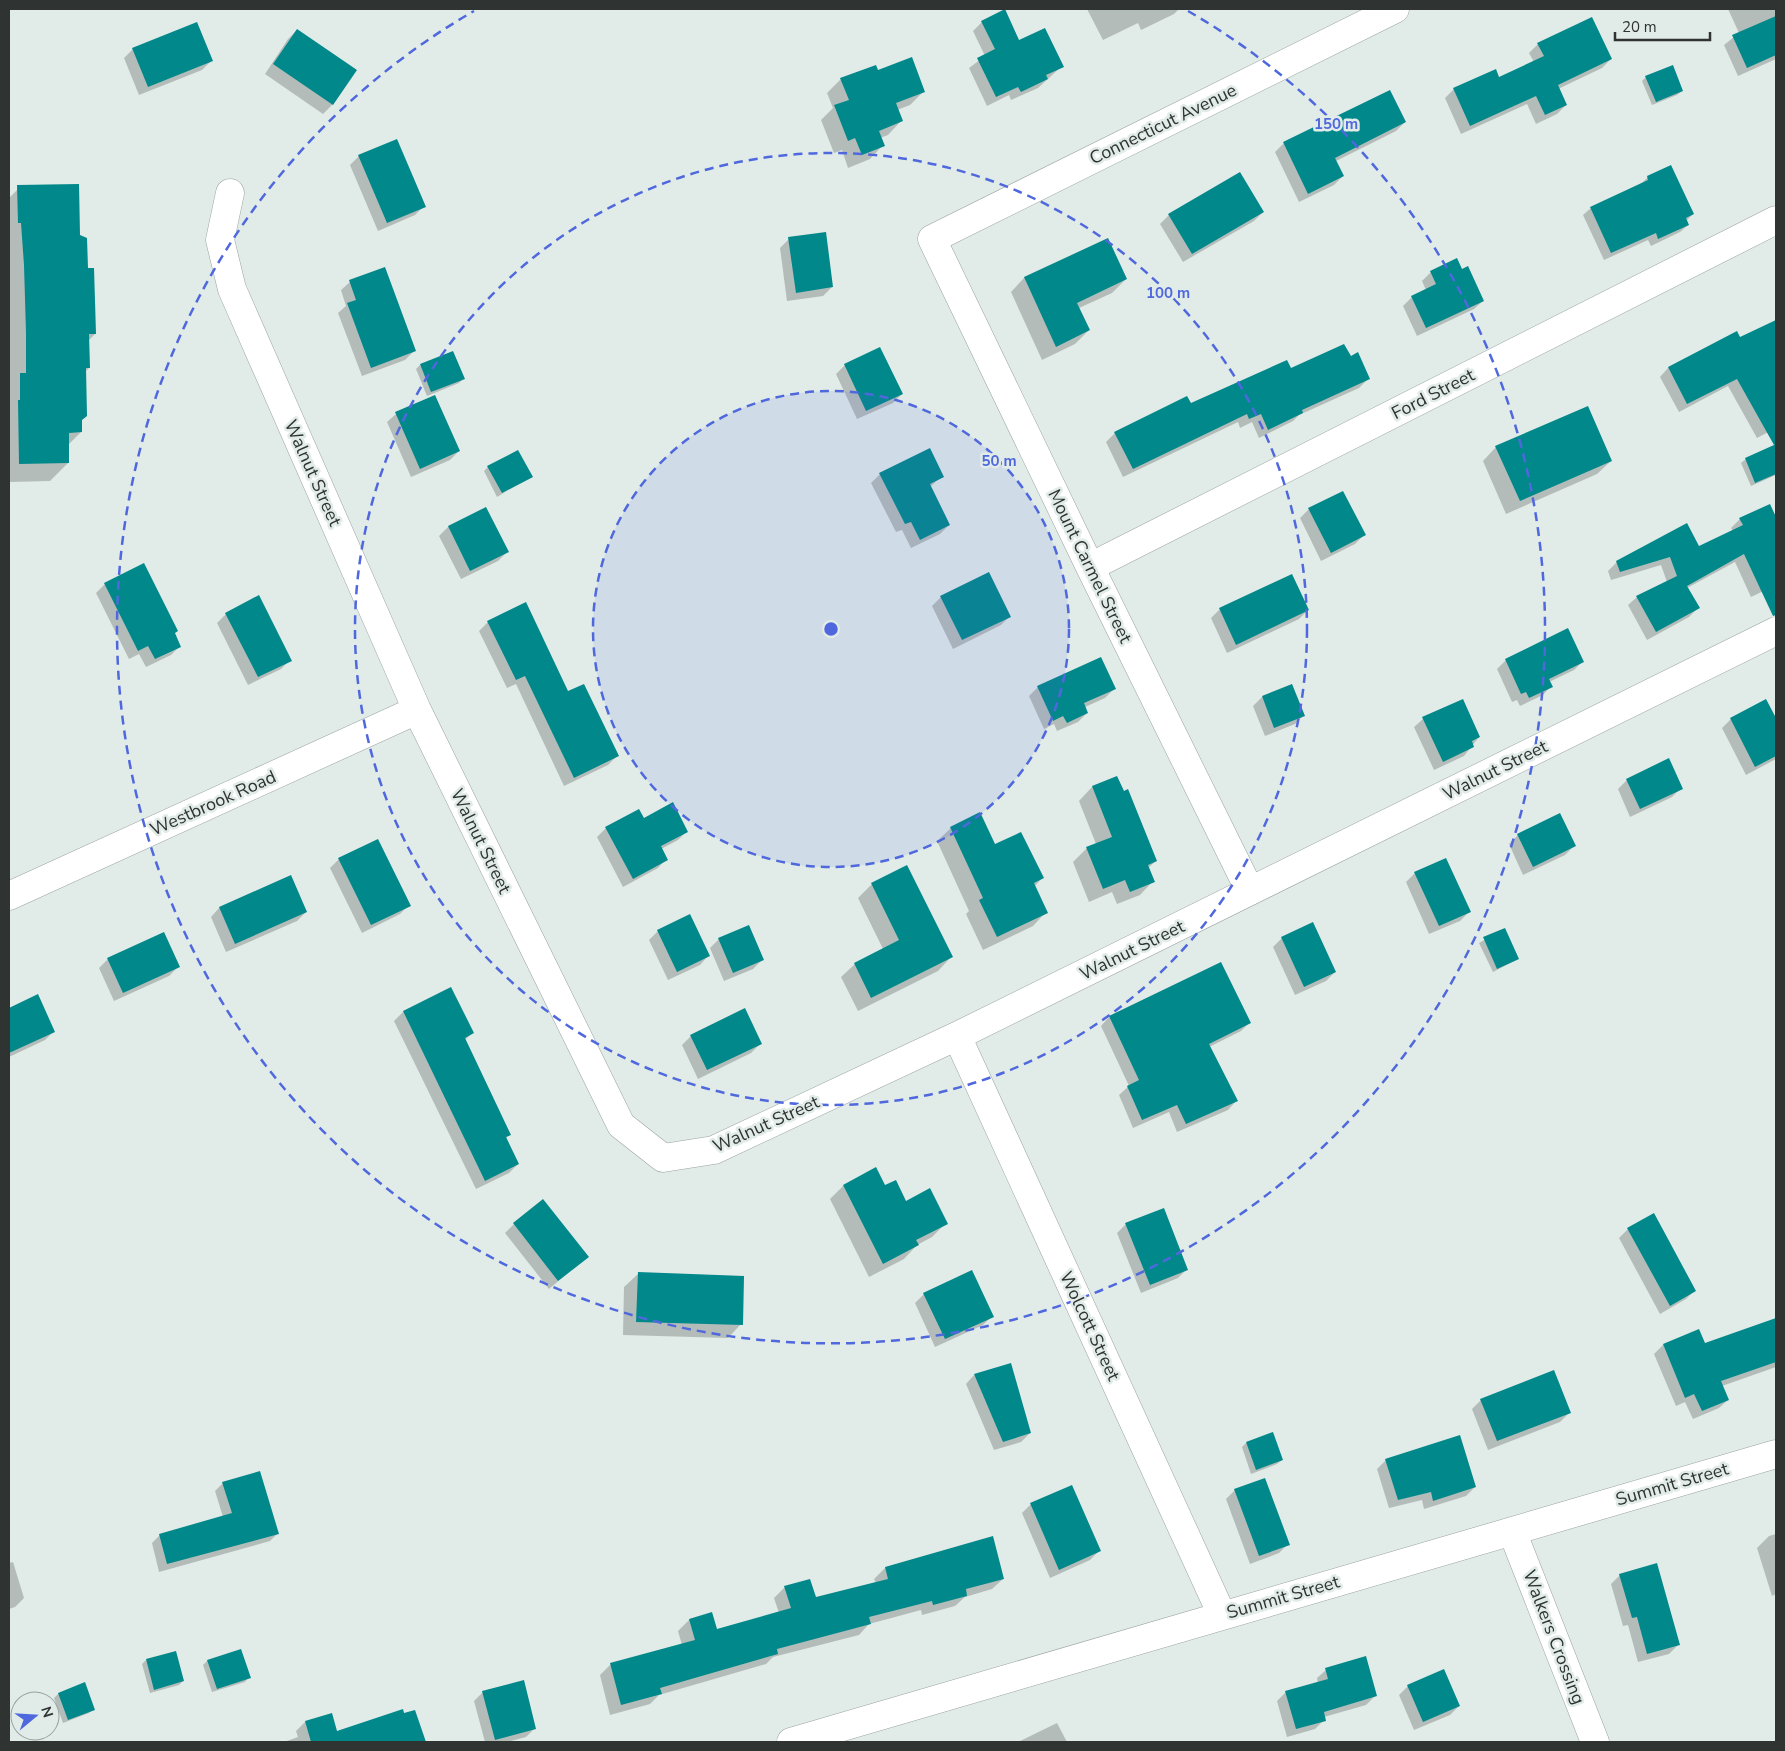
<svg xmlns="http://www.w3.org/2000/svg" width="1785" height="1751" font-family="'Nunito Sans',sans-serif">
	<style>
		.shadow { fill: #0003 }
		.building { fill: #00888a }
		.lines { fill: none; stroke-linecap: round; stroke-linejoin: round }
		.minor-casing { stroke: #9ba4a2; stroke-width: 29 }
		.minor { stroke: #fff; stroke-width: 28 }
		.ring { fill: none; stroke: #4f68dd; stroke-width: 2.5; stroke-dasharray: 9 6 }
		.labels { text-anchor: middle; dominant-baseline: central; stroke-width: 5; stroke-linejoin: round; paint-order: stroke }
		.street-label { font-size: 18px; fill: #2f3332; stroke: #e1ebe8 }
		.centre { fill: #4f68dd; stroke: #e1ebe8; stroke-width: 2.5 }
		.ring-label { font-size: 15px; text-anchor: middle; font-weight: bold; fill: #4f68dd; stroke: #e1ebe8; stroke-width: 5; stroke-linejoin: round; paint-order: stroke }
	</style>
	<rect width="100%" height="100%" fill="#e1ebe8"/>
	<path class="shadow" d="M 1087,9 L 1179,9 L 1174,14 L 1141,30 L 1138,23 L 1103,40 Z
		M 1728,9 L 1776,9 L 1776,59 L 1738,76 L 1724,45 L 1739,33 Z
		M 982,22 L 1019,42 L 1062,66 L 1038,88 L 1011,100 L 1009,95 L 987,106 L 969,68 L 985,56 L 973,31 Z
		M 297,30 L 355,70 L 332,105 L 323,114 L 265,74 L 288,39 Z
		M 1538,44 L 1611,59 L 1602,68 L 1558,89 L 1566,105 L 1557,114 L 1536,124 L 1527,104 L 1461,134 L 1445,98 L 1454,89 L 1498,79 L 1534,62 L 1529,53 Z
		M 133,49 L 211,61 L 202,70 L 139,95 L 124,58 Z
		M 877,72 L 924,91 L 910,105 L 897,110 L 901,121 L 888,135 L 880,138 L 883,145 L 870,159 L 848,168 L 842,150 L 834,153 L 821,120 L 833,108 L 827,93 L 841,79 Z
		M 1646,77 L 1682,91 L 1677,95 L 1652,105 L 1642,81 Z
		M 1405,122 L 1396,131 L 1336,161 L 1343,176 L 1334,185 L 1299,202 L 1275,152 L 1284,143 Z
		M 359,156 L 424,206 L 415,215 L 378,231 L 350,165 Z
		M 1648,177 L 1693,214 L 1686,221 L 1688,225 L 1680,232 L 1651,246 L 1648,240 L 1604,260 L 1583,215 L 1591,208 L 1640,185 Z
		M 21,186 L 79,236 L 87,270 L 95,334 L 88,341 L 89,368 L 85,372 L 81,432 L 68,445 L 68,463 L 50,481 L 9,482 L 9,198 Z
		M 1263,212 L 1254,221 L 1183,262 L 1160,224 L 1169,215 Z
		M 789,239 L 832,287 L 823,296 L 787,301 L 780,248 Z
		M 1107,240 L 1126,279 L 1112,293 L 1079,308 L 1089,330 L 1075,344 L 1042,360 L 1011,292 L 1024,278 Z
		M 1462,271 L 1483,301 L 1474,309 L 1417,336 L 1403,306 L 1412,297 L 1426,290 L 1422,281 L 1431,272 Z
		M 350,282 L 414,351 L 405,360 L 362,376 L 338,313 L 346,306 L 341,290 Z
		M 1776,321 L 1776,367 L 1770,370 L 1776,381 L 1776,428 L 1757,438 L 1728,386 L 1679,412 L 1660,377 L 1668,368 L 1737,333 L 1740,339 Z
		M 420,365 L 463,379 L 459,383 L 427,396 L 416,369 Z
		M 845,365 L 902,394 L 893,403 L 857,419 L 836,374 Z
		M 1291,370 L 1368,379 L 1359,388 L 1299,415 L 1293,421 L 1259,438 L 1252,422 L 1240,428 L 1238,422 L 1123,477 L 1106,442 L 1115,433 Z
		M 435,396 L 459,451 L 450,460 L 411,477 L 387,422 L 396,414 Z
		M 1496,447 L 1611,461 L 1597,474 L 1506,514 L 1483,461 Z
		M 1771,448 L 1776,461 L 1776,475 L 1751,486 L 1741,463 L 1746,459 Z
		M 929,450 L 942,476 L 930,487 L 949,525 L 940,534 L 911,548 L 902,530 L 896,532 L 871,483 L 880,474 Z
		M 488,467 L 531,476 L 497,497 L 484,471 Z
		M 1769,505 L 1776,520 L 1776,585 L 1751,597 L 1735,562 L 1687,588 L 1698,608 L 1689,617 L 1647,640 L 1628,605 L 1637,597 L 1667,582 L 1661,565 L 1611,580 L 1608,571 L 1617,562 L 1699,548 L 1733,531 L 1731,528 L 1740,519 Z
		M 486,509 L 507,552 L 498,561 L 461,579 L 439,536 L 448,527 Z
		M 1309,509 L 1364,535 L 1355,544 L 1321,561 L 1300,518 Z
		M 105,584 L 174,634 L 180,646 L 171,655 L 146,667 L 139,654 L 129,659 L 96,593 Z
		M 941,597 L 1010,616 L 1001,625 L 953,649 L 932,606 Z
		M 1220,609 L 1308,610 L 1299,619 L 1227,653 L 1211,618 Z
		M 226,614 L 290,660 L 281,669 L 248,685 L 217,623 Z
		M 488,622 L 568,693 L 617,756 L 608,765 L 564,786 L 516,684 L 507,688 L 479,631 Z
		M 1506,660 L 1583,661 L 1574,670 L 1549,682 L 1551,686 L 1543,695 L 1520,706 L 1517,700 L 1512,702 L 1497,669 Z
		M 1292,685 L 1304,715 L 1295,724 L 1265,736 L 1253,706 L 1262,697 Z
		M 1038,687 L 1114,689 L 1105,698 L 1085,707 L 1087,713 L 1078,722 L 1057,731 L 1054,724 L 1044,729 L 1029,696 Z
		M 1766,701 L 1776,721 L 1776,759 L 1746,775 L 1722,728 L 1731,719 Z
		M 1423,719 L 1479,737 L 1464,756 L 1434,770 L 1414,727 Z
		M 1117,777 L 1156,861 L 1148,868 L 1153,881 L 1140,895 L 1117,904 L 1112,892 L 1089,902 L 1073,862 L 1087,848 L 1096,844 L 1079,801 L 1092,787 Z
		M 1627,780 L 1681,788 L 1672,797 L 1630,817 L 1618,789 Z
		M 643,819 L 687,831 L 678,840 L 661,849 L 666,859 L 658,868 L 623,887 L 597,837 L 606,828 Z
		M 951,828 L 995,845 L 1042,878 L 1034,887 L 1046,912 L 1033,926 L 983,950 L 966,914 L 969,911 L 937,841 Z
		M 1518,835 L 1574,846 L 1565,855 L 1523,875 L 1509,844 Z
		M 339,859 L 409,905 L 400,914 L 362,933 L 330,868 Z
		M 1415,873 L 1469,912 L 1460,921 L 1429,934 L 1406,882 Z
		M 872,884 L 951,957 L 938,971 L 858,1011 L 841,977 L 855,964 L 883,949 L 858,898 Z
		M 219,908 L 306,912 L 297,921 L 226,952 L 211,917 Z
		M 1504,929 L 1518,959 L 1493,972 L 1479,943 Z
		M 658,931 L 708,956 L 700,965 L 668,980 L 649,940 Z
		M 1282,938 L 1335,972 L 1326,981 L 1295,995 L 1273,947 Z
		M 719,939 L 762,960 L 753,969 L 724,981 L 710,948 Z
		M 108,959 L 178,967 L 169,976 L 114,1001 L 99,968 Z
		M 1220,964 L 1249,1023 L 1241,1031 L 1209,1047 L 1236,1101 L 1228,1110 L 1177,1132 L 1169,1112 L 1133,1128 L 1119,1095 L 1129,1086 L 1101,1026 L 1109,1017 Z
		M 450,988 L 472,1033 L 465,1040 L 510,1134 L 505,1139 L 518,1164 L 509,1173 L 476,1189 L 394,1021 L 403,1012 Z
		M 38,996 L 54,1031 L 45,1040 L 9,1057 L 9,1010 Z
		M 691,1036 L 760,1044 L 751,1053 L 698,1079 L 682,1045 Z
		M 843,1186 L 885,1187 L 906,1202 L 946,1223 L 932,1237 L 917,1245 L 904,1259 L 869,1277 L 830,1199 Z
		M 514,1224 L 587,1257 L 549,1289 L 505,1233 Z
		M 1126,1224 L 1187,1269 L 1178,1278 L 1141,1293 L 1117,1233 Z
		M 1628,1229 L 1695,1290 L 1686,1299 L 1660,1314 L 1619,1238 Z
		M 638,1274 L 741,1324 L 728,1338 L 623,1335 L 624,1287 Z
		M 924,1294 L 992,1316 L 983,1325 L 935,1347 L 915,1303 Z
		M 1776,1319 L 1776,1367 L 1722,1386 L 1728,1400 L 1719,1408 L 1693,1419 L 1685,1402 L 1676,1406 L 1654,1354 L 1663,1345 L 1699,1331 L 1705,1344 Z
		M 974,1375 L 1030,1433 L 1021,1442 L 994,1450 L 966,1384 Z
		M 1481,1400 L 1569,1413 L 1560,1422 L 1488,1450 L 1472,1409 Z
		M 1246,1443 L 1282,1460 L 1277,1464 L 1251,1474 L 1242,1447 Z
		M 1386,1460 L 1475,1487 L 1466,1496 L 1424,1509 L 1422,1500 L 1389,1508 L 1377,1469 Z
		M 223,1483 L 278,1533 L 270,1541 L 159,1572 L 152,1543 L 160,1535 L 223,1517 L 215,1491 Z
		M 1235,1490 L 1288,1544 L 1279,1553 L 1250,1564 L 1226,1499 Z
		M 1031,1504 L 1099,1551 L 1090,1560 L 1050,1578 L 1022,1513 Z
		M 1776,1534 L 1776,1594 L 1772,1596 L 1757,1548 L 1769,1536 Z
		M 992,1538 L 1003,1579 L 992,1589 L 965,1597 L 955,1606 L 922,1615 L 921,1610 L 869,1624 L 859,1635 L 773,1657 L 766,1664 L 659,1695 L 650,1704 L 610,1715 L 600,1675 L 610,1665 L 682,1645 L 678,1631 L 689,1620 L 711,1614 L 716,1631 L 779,1613 L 774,1598 L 785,1587 L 815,1599 L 876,1583 L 874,1579 L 885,1568 Z
		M 13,1562 L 24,1598 L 15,1607 L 9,1609 L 9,1563 Z
		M 1620,1575 L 1678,1645 L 1669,1654 L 1638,1662 L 1628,1625 L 1623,1626 L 1611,1584 Z
		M 240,1650 L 249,1677 L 245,1682 L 212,1692 L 203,1665 L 207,1661 Z
		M 146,1660 L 183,1681 L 179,1685 L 150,1693 L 142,1664 Z
		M 1326,1670 L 1375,1696 L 1366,1705 L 1324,1717 L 1324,1720 L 1315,1729 L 1287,1737 L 1277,1701 L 1286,1692 L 1318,1683 L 1317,1678 Z
		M 1408,1686 L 1459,1706 L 1450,1715 L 1414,1730 L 1399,1695 Z
		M 483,1692 L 535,1728 L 526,1737 L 507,1742 L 485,1742 L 474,1701 Z
		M 58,1694 L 93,1709 L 89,1713 L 63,1723 L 54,1698 Z
		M 414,1711 L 424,1742 L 284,1742 L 298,1737 L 296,1731 L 305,1722 L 336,1732 Z
		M 1057,1723 L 1067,1742 L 1018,1742 Z"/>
	<path class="building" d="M 1005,9 L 1019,40 L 1045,28 L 1064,67 L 1046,75 L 1048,79 L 1021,92 L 1018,87 L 996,97 L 977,58 L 995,49 L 981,21 Z
		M 1776,16 L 1776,55 L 1747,68 L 1732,35 Z
		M 1592,17 L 1612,59 L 1558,85 L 1567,105 L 1545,115 L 1536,96 L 1470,126 L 1453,88 L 1496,69 L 1499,77 L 1544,56 L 1537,43 Z
		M 197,22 L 213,61 L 148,87 L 132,48 Z
		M 297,29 L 357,70 L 333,105 L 273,64 Z
		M 912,57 L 925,92 L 896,103 L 903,121 L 879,131 L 885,146 L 862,155 L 855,138 L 848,141 L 834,105 L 849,100 L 840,78 L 876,65 L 878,70 Z
		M 1673,65 L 1683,91 L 1656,102 L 1645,76 Z
		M 1390,90 L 1406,122 L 1335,158 L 1344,176 L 1308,194 L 1283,142 Z
		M 397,139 L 426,207 L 387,223 L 358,155 Z
		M 1671,165 L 1694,214 L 1686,218 L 1689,225 L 1658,239 L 1656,233 L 1611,253 L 1590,207 L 1648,180 L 1647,176 Z
		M 1240,172 L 1264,212 L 1192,254 L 1168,214 Z
		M 79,184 L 80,235 L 87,238 L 88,268 L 94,268 L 96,334 L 89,334 L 90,368 L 86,368 L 87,416 L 82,420 L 82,432 L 69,433 L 69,463 L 19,464 L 18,400 L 20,400 L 20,373 L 26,373 L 26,333 L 24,265 L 21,223 L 18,223 L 17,185 Z
		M 826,232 L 833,287 L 796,293 L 788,237 Z
		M 1108,238 L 1127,279 L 1077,303 L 1090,330 L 1056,347 L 1024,277 Z
		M 1457,258 L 1462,269 L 1468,266 L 1484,301 L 1426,328 L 1411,296 L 1436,284 L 1430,271 Z
		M 385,267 L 416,351 L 371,368 L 347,303 L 356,300 L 349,280 Z
		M 1776,320 L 1776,474 L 1755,483 L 1745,458 L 1774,445 L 1737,379 L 1687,404 L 1668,367 L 1737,331 L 1740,337 Z
		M 1344,344 L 1351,356 L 1358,352 L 1370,379 L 1302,410 L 1303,413 L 1268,430 L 1261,414 L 1249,419 L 1247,414 L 1133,469 L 1114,432 L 1187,396 L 1191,403 L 1287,360 L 1291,368 Z
		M 880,347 L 903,394 L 866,411 L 844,364 Z
		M 453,351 L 465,379 L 431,392 L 420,364 Z
		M 435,395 L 460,451 L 420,469 L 395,412 Z
		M 1588,406 L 1612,461 L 1520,501 L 1495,446 Z
		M 930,448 L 944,477 L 930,484 L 950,525 L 920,540 L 911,522 L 905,524 L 879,473 Z
		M 518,450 L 533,477 L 502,493 L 487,466 Z
		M 1343,491 L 1366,535 L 1331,553 L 1308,508 Z
		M 1770,504 L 1776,517 L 1776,615 L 1773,616 L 1744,554 L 1687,586 L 1700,608 L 1656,632 L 1636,596 L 1677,576 L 1670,557 L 1620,572 L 1616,561 L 1687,523 L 1699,546 L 1743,525 L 1739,518 Z
		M 486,507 L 509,552 L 470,571 L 448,526 Z
		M 144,563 L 178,631 L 175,633 L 181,647 L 155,659 L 148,646 L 138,651 L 104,583 Z
		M 989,572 L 1011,617 L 962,640 L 940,596 Z
		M 1292,574 L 1309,610 L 1236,645 L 1219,608 Z
		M 259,595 L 292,661 L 258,677 L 225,613 Z
		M 526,602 L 568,691 L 584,684 L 619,756 L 574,778 L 525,676 L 516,680 L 487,621 Z
		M 1568,628 L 1584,662 L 1549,679 L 1553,687 L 1529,698 L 1526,692 L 1521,694 L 1505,659 Z
		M 1101,657 L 1116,689 L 1084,703 L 1088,713 L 1067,723 L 1063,716 L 1053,721 L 1037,686 Z
		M 1292,684 L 1305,716 L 1274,728 L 1262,696 Z
		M 1463,699 L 1480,737 L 1472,741 L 1474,747 L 1443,762 L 1422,717 Z
		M 1766,699 L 1776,718 L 1776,756 L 1755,767 L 1730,718 Z
		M 1669,758 L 1683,789 L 1640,809 L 1626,779 Z
		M 1117,776 L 1124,791 L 1128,789 L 1157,861 L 1148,865 L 1155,882 L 1130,892 L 1125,880 L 1103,889 L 1086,847 L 1112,837 L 1092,786 Z
		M 673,802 L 688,832 L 661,846 L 668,860 L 633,879 L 605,827 L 639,809 L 644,818 Z
		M 980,812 L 995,844 L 1021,832 L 1044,878 L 1034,883 L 1048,913 L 997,937 L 979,900 L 983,898 L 950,827 Z
		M 1560,813 L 1576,846 L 1533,867 L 1517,834 Z
		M 378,839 L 411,906 L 371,925 L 338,858 Z
		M 1446,858 L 1471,912 L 1439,926 L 1414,872 Z
		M 907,865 L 953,957 L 871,998 L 854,963 L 899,940 L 871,883 Z
		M 291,875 L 307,912 L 235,944 L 219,907 Z
		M 690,914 L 710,956 L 677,972 L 657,930 Z
		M 1313,922 L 1336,972 L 1304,987 L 1281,937 Z
		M 749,925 L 764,960 L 733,973 L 718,938 Z
		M 1505,928 L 1519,959 L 1497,969 L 1483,937 Z
		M 164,932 L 180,967 L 123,993 L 107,958 Z
		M 1221,962 L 1251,1023 L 1209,1044 L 1238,1101 L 1186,1124 L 1177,1105 L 1142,1120 L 1127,1086 L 1139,1080 L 1109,1016 Z
		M 451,987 L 474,1033 L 465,1038 L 511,1135 L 506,1137 L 519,1164 L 485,1181 L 403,1011 Z
		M 38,994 L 55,1032 L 9,1053 L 9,1008 Z
		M 745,1008 L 762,1044 L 707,1070 L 690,1035 Z
		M 876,1167 L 885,1185 L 896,1180 L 906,1201 L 930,1188 L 948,1224 L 916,1240 L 919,1245 L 883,1264 L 843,1185 Z
		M 543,1199 L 589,1257 L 558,1281 L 513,1223 Z
		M 1164,1208 L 1188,1270 L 1150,1285 L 1125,1223 Z
		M 1654,1213 L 1696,1291 L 1670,1306 L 1627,1228 Z
		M 972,1270 L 994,1317 L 945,1339 L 923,1293 Z
		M 638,1272 L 744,1276 L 743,1325 L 636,1322 Z
		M 1776,1318 L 1776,1362 L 1721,1381 L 1729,1400 L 1702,1411 L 1694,1394 L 1685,1398 L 1663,1344 L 1699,1329 L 1705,1343 Z
		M 1011,1363 L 1031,1433 L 1003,1442 L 974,1374 Z
		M 1554,1370 L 1571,1413 L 1497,1441 L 1480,1399 Z
		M 1273,1432 L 1283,1460 L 1256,1470 L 1246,1442 Z
		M 1460,1435 L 1476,1487 L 1433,1501 L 1431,1492 L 1398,1500 L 1385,1459 Z
		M 260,1471 L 279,1534 L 167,1564 L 159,1534 L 232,1513 L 222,1482 Z
		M 1265,1478 L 1290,1545 L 1259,1556 L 1234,1489 Z
		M 1072,1485 L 1101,1551 L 1059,1570 L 1030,1503 Z
		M 993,1536 L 1004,1579 L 966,1589 L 967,1596 L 933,1605 L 932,1601 L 869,1617 L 871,1624 L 777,1649 L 778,1654 L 660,1688 L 662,1694 L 621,1705 L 610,1663 L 695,1640 L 689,1619 L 712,1612 L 717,1629 L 791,1608 L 784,1586 L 810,1579 L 816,1597 L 888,1579 L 885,1567 Z
		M 1657,1563 L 1680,1645 L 1647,1654 L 1637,1617 L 1632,1618 L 1619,1574 Z
		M 241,1649 L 251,1678 L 217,1689 L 207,1660 Z
		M 176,1651 L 184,1681 L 154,1690 L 146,1659 Z
		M 1366,1656 L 1377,1696 L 1324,1712 L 1326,1721 L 1296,1729 L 1285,1691 L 1328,1679 L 1325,1668 Z
		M 1444,1669 L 1460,1706 L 1423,1722 L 1407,1685 Z
		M 524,1680 L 536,1729 L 495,1740 L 482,1691 Z
		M 85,1682 L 95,1710 L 68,1720 L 58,1693 Z
		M 403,1709 L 404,1713 L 415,1710 L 426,1742 L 311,1742 L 305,1721 L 332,1713 L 337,1731 Z"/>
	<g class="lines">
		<defs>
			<path id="minor" d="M 230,193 L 220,240 L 232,289 L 417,710 L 621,1125 L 663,1158 L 714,1150 L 957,1036 L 1776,631
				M 1090,567 L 1776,220
				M 1250,891 L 1090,567 L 932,239 L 1395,9
				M 9,896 L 417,710
				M 957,1036 L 1222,1615
				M 1512,1531 L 1595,1742
				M 791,1742 L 1776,1454"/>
		</defs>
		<use href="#minor" class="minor-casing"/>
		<use href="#minor" class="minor"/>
	</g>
	<circle cx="831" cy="629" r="238" fill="#4f68dd" fill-opacity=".12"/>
	<g class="ring">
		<circle cx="831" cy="629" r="238"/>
		<circle cx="831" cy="629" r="476"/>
		<path d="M1188 11A714 714 0 1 1 474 11"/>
	</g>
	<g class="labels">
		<g class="street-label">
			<text transform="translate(1163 124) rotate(-26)">Connecticut Avenue</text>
			<text transform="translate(1433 394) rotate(-27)">Ford Street</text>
			<text transform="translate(313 473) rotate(66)">Walnut Street</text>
			<text transform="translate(1090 566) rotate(64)">Mount Carmel Street</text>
			<text transform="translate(1495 770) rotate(-26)">Walnut Street</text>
			<text transform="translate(213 803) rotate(-24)">Westbrook Road</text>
			<text transform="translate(481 841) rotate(64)">Walnut Street</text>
			<text transform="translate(1132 950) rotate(-26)">Walnut Street</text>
			<text transform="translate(766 1124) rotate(-24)">Walnut Street</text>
			<text transform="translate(1090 1326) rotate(65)">Wolcott Street</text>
			<text transform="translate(1672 1484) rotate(-16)">Summit Street</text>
			<text transform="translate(1283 1597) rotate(-16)">Summit Street</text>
			<text transform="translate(1554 1637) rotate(69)">Walkers Crossing</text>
		</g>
	</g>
	<circle cx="831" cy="629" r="8" class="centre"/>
	<g class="ring-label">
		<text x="1336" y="129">150 m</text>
		<text x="1168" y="298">100 m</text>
		<text x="999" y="466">50 m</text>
	</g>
	<rect width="1785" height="1751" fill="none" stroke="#2f3332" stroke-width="20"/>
	<g transform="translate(35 1716) rotate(72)"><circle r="24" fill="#e1ebe8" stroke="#9aa19f"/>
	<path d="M0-4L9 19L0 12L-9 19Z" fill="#4f68dd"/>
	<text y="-8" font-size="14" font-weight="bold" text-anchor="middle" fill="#2f3332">N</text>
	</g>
	<path d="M1615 32v8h95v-8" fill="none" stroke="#2f3332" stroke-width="2.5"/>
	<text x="1622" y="32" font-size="15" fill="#2f3332" stroke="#e1ebe8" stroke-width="4" paint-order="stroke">20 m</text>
</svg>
